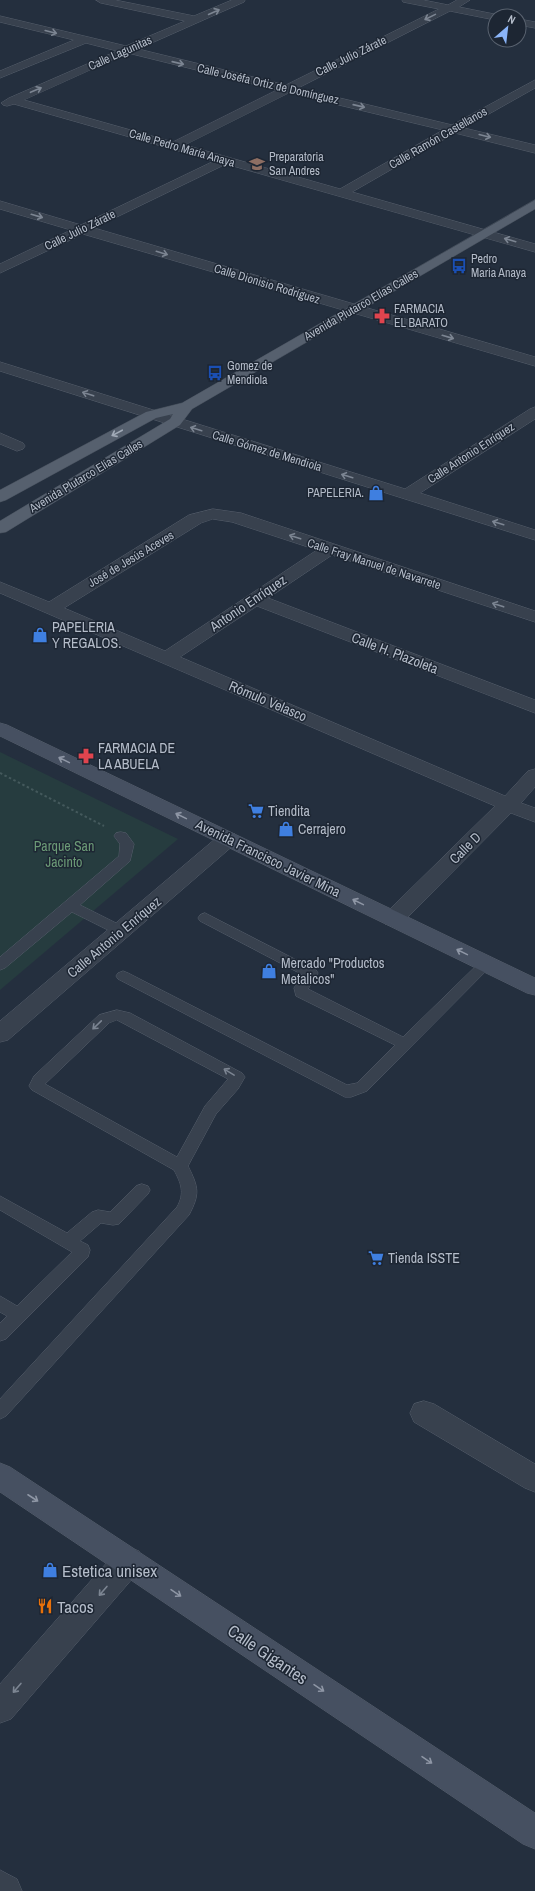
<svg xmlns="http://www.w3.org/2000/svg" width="535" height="1891" font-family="'Archivo Narrow',sans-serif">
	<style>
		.green { fill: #263c3f }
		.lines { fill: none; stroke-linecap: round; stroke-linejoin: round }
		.service-casing { stroke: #565f6c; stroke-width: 1 }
		.minor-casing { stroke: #565f6c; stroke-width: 1 }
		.secondary-casing { stroke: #565f6c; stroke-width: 1 }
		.primary-casing { stroke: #414a57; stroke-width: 1 }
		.path { stroke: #44595c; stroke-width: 2; stroke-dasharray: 2.5 2.5; stroke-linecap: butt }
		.service { fill: #38414e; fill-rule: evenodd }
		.minor { fill: #38414e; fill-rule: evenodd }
		.secondary { fill: #465061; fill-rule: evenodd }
		.primary { fill: #56606e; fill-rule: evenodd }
		.oneway { stroke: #7c8592 }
		.oneway2 { stroke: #a1aab7 }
		.oneway3 { stroke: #8e96a5 }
		.labels { text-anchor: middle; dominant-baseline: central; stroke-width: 3; stroke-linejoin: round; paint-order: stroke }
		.far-street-label { font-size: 12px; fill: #b4bcc9; stroke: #1d2633 }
		.far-poi-label { font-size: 12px; fill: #b4bcc9; stroke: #1d2633; text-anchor: start }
		.street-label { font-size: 14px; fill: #b4bcc9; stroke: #1d2633 }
		.poi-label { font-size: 14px; fill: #b4bcc9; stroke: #1d2633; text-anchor: start }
		.park-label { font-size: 14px; fill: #6b9a76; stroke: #1d2633 }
		.near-poi-label { font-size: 17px; fill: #b4bcc9; stroke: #1d2633; text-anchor: start }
		.near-street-label { font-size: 17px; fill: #b4bcc9; stroke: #1d2633 }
	</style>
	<rect width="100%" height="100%" fill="#242f3e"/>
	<path class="green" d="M 0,752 L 178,839 L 0,990 Z"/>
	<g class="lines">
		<defs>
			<path id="service" d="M 121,832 L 126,833 L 134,844 L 130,861 L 80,905 L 126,928 L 128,931 L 126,934 L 121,936 L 116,934 L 72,912 L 5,968 L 0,970 L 0,957 L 119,856 L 120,844 L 114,836 L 116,833 Z
				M 205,913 L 316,970 L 318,973 L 308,989 L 403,1037 L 481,961 L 486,959 L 491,961 L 493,964 L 367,1091 L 351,1097 L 345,1097 L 118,979 L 116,976 L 118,973 L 123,971 L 128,973 L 347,1085 L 357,1083 L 395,1045 L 296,996 L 294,988 L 303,975 L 200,921 L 198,918 L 200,915 Z
				M 117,1010 L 130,1013 L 242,1073 L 245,1077 L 238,1089 L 216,1114 L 188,1166 C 199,1188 200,1194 189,1215 L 6,1416 L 0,1419 L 0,1399 L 177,1207 C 185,1193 181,1183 174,1170 L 32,1090 L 29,1086 L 34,1076 L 99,1015 ZM 117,1020 L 228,1079 L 205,1106 L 177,1157 L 45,1084 L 109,1023 Z
				M 142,1184 L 148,1186 L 150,1190 L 148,1194 L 119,1224 L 113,1225 L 101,1223 L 80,1241 L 88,1245 L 90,1250 L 88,1257 L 6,1339 L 0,1341 L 0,1323 L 7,1316 L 0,1312 L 0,1296 L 17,1306 L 72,1252 L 0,1210 L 0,1196 L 67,1233 L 92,1212 L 98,1210 L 110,1212 L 136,1186 Z"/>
			<path id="minor" d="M 96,0 L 115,0 L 194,16 L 232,0 L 245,0 L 244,2 L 138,49 L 286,85 L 439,9 L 403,2 L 402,0 L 423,0 L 448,5 L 457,0 L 470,0 L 459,7 L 499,15 L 499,16 L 495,16 L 495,20 L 450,11 L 298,88 L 452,125 L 535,80 L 535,88 L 464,128 L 535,145 L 535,153 L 455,133 L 352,192 L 535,244 L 535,252 L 226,164 L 94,228 L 535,357 L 535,366 L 83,234 L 0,273 L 0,264 L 71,230 L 0,209 L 0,201 L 81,225 L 214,161 L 14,104 L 7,106 L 3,105 L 1,103 L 9,98 L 117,51 L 86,43 L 0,78 L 0,71 L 74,40 L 0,22 L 0,16 L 126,46 L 185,21 L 101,3 ZM 128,53 L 277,90 L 173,142 L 24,100 ZM 289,93 L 443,130 L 340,189 L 185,145 Z
				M 519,19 L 535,22 L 535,28 L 519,25 Z
				M 0,362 L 405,489 L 530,409 L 535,407 L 535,419 L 420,493 L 535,530 L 535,540 L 0,371 Z
				M 0,433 L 23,443 L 25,446 L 23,449 L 17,451 L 0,444 Z
				M 213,509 L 241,513 L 535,611 L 535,622 L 332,555 L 268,598 L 535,700 L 535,713 L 257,606 L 180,657 L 505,796 L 528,771 L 535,769 L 535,787 L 521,803 L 535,808 L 535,822 L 511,813 L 401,924 L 393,926 L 385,924 L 382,919 L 385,914 L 495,806 L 0,593 L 0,582 L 49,602 L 189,515 ZM 213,519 L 232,522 L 317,550 L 165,651 L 64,608 L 201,523 Z
				M 228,832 L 235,834 L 238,839 L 235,844 L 8,1040 L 0,1042 L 0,1021 L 221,834 Z
				M 424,1401 L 434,1404 L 535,1464 L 535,1492 L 525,1488 L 414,1422 L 410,1413 L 414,1404 Z
				M 128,1547 L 139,1551 L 143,1561 L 139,1571 L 11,1719 L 0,1723 L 0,1684 L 117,1551 Z
				M 0,1870 L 17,1879 L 22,1891 L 0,1891 Z"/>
			<path id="secondary" d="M 0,723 L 7,725 L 535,978 L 535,995 L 527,993 L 0,736 Z
				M 0,1463 L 10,1467 L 535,1813 L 535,1849 L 523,1844 L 0,1492 Z"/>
			<path id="primary" d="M 535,200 L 535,209 L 192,409 L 180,425 L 6,532 L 0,533 L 0,521 L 170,419 L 173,414 L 156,418 L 6,500 L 0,502 L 0,490 L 146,412 L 182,403 Z"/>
		</defs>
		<use href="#service" class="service-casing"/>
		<use href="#minor" class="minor-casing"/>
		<use href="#secondary" class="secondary-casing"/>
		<use href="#primary" class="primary-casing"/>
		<path class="path" d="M 0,773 L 104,826"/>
		<use href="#service" class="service"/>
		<use href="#minor" class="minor"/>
		<use href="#secondary" class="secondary"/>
		<use href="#primary" class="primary"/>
	</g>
	<defs><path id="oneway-shaft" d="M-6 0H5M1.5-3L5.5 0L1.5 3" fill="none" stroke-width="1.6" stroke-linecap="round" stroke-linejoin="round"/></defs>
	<g class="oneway">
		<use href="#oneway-shaft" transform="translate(214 12) rotate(-24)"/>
		<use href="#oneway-shaft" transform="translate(430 17) rotate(154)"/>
		<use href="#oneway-shaft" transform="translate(51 32) rotate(14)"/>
		<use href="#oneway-shaft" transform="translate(178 63) rotate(13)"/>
		<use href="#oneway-shaft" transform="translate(36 90) rotate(-23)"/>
		<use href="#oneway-shaft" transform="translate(359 106) rotate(13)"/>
		<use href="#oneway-shaft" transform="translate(485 136) rotate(14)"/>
		<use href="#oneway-shaft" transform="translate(37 216) rotate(16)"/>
		<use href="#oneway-shaft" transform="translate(510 240) rotate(-164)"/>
		<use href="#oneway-shaft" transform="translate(162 253) rotate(17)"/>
		<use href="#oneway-shaft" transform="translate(448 337) rotate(16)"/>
		<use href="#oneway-shaft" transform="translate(88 394) rotate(-162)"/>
		<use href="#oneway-shaft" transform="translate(196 429) rotate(-163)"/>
		<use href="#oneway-shaft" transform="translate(347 476) rotate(-163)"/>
		<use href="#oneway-shaft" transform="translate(498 523) rotate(-163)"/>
		<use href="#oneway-shaft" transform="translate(295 537) rotate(-162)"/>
		<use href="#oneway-shaft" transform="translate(498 605) rotate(-162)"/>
		<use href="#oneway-shaft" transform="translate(97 1025) rotate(136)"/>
		<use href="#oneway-shaft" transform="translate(229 1072) rotate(-149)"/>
		<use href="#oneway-shaft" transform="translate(103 1591) rotate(131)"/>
		<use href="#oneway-shaft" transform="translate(17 1688) rotate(131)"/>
	</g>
	<use class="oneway2" href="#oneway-shaft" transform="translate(117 433) rotate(152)"/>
	<g class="oneway3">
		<use href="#oneway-shaft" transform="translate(64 760) rotate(-154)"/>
		<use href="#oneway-shaft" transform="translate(181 816) rotate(-154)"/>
		<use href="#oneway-shaft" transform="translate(358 902) rotate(-154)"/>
		<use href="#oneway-shaft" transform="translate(462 952) rotate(-154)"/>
		<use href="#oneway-shaft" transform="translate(33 1498) rotate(33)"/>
		<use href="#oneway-shaft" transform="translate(176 1593) rotate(34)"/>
		<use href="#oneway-shaft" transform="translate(319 1688) rotate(34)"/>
		<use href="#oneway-shaft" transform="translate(427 1760) rotate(34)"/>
	</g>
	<defs>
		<symbol id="university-bare" viewBox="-9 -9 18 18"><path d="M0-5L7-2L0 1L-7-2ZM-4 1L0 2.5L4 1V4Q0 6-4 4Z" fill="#8d6e63" stroke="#1d2633" stroke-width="2.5" paint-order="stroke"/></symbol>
		<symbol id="bus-bare" viewBox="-9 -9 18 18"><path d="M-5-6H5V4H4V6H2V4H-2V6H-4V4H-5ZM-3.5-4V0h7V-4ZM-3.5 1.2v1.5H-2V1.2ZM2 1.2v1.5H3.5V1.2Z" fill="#1a4fb4" stroke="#1d2633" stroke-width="2.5" paint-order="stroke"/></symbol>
		<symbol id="pharmacy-bare" viewBox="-9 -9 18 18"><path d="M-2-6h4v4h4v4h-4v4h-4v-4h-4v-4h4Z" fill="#e0444e" stroke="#1d2633" stroke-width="2.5" paint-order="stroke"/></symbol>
		<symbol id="shop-bare" viewBox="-9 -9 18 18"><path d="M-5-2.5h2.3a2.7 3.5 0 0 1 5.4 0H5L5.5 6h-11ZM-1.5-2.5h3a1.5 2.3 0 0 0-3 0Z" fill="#3f7fe0" stroke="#1d2633" stroke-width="2.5" paint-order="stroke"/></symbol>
		<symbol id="supermarket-bare" viewBox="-9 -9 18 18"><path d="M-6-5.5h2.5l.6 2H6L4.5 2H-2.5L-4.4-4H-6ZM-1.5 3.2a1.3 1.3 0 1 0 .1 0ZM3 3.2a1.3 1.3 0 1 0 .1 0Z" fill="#3f7fe0" stroke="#1d2633" stroke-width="2.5" paint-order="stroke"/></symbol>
		<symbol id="restaurant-bare" viewBox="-9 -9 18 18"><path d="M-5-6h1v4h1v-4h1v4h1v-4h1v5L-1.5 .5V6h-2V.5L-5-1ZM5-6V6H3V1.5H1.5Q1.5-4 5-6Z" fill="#e8710a" stroke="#1d2633" stroke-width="2.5" paint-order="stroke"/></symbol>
	</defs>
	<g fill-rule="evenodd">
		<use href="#university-bare" x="246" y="153" width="22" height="22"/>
		<use href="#bus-bare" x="448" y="255" width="22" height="22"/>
		<use href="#pharmacy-bare" x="371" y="305" width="22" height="22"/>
		<use href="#bus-bare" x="204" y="362" width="22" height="22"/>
		<use href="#shop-bare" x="365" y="482" width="22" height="22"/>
		<use href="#shop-bare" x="29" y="624" width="22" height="22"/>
		<use href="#pharmacy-bare" x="75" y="745" width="22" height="22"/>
		<use href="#supermarket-bare" x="245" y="800" width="22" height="22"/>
		<use href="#shop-bare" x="275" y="818" width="22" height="22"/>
		<use href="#shop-bare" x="258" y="960" width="22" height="22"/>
		<use href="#supermarket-bare" x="365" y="1247" width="22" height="22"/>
		<use href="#shop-bare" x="39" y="1559" width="22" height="22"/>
		<use href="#restaurant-bare" x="34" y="1595" width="22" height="22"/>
	</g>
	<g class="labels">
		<g class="far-street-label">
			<text transform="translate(120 53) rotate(-24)">Calle Lagunitas</text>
			<text transform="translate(351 56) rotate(-26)">Calle Julio Zárate</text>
			<text transform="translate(268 84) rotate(13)">Calle Joséfa Ortiz de Domínguez</text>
			<text transform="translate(438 138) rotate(-30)">Calle Ramón Castellanos</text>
			<text transform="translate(182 148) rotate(16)">Calle Pedro María Anaya</text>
			<text transform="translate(80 230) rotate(-26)">Calle Julio Zárate</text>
			<text transform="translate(267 284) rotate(17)">Calle Dionisio Rodríguez</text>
			<text transform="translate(361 305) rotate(-30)">Avenida Plutarco Elías Calles</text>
			<text transform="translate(267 451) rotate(17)">Calle Gómez de Mendiola</text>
			<text transform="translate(471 453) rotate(-33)">Calle Antonio Enríquez</text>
			<text transform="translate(86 476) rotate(-31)">Avenida Plutarco Elías Calles</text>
			<text transform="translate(131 559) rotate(-31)">José de Jesús Aceves</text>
			<text transform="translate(374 564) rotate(18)">Calle Fray Manuel de Navarrete</text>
		</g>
		<g class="far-poi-label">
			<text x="269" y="157">Preparatoria<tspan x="269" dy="14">San Andres</tspan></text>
			<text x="471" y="259">Pedro<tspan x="471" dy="14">Maria Anaya</tspan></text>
			<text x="394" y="309">FARMACIA<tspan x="394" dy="14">EL BARATO</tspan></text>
			<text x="227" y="366">Gomez de<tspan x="227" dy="14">Mendiola</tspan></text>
			<text x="364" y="493" text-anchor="end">PAPELERIA.</text>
		</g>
		<g class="street-label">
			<text transform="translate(248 603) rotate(-34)">Antonio Enríquez</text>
			<text transform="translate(395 653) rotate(21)">Calle H. Plazoleta</text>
			<text transform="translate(268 701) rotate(23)">Rómulo Velasco</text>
			<text transform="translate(465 848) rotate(-45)">Calle D</text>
			<text transform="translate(268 858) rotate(26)">Avenida Francisco Javier Mina</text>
			<text transform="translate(114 937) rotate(-40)">Calle Antonio Enríquez</text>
		</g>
		<g class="poi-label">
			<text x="52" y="627">PAPELERIA<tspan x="52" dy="16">Y REGALOS.</tspan></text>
			<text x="98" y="748">FARMACIA DE<tspan x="98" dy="16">LA ABUELA</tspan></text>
			<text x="268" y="811">Tiendita</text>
			<text x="298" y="829">Cerrajero</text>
			<text x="281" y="963">Mercado "Productos<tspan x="281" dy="16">Metalicos"</tspan></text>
			<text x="388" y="1258">Tienda ISSTE</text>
		</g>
		<g class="park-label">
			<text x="64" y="846">Parque San<tspan x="64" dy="16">Jacinto</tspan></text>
		</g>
		<g class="near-poi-label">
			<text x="62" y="1570">Estetica unisex</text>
			<text x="57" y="1606">Tacos</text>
		</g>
		<g class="near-street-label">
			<text transform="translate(268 1654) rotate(34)">Calle Gigantes</text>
		</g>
	</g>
	<g transform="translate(507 28) rotate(28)"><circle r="19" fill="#1d2633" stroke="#59626f"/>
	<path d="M0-3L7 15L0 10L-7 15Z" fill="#8ab4f8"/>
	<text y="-6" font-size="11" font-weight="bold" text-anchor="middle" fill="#b4bcc9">N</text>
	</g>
</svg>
